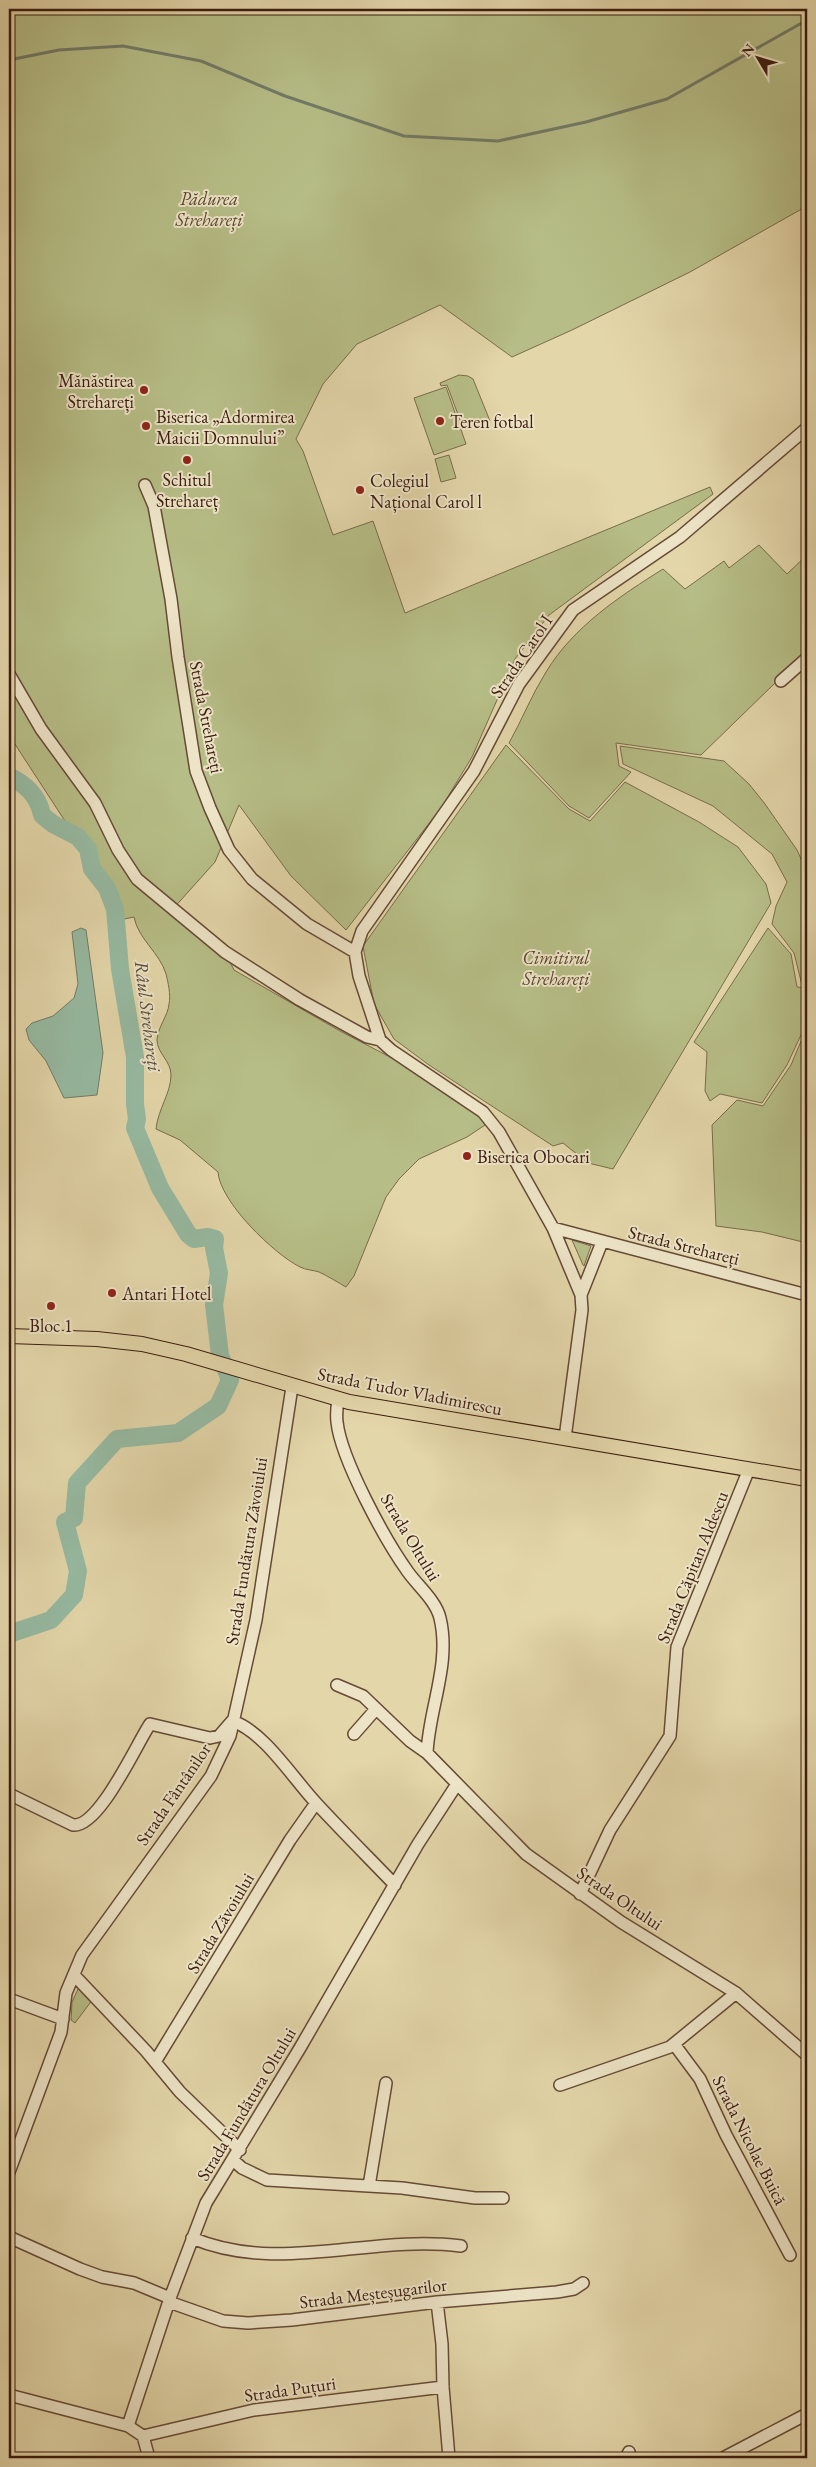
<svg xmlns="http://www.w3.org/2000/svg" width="816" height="2467" font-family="'EB Garamond',serif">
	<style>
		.green { fill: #b6bd86; stroke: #796c4b }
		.water { fill: #96baa2; stroke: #727b68 }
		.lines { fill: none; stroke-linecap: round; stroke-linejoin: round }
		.stream { stroke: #727b68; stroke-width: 3 }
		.river { stroke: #96baa2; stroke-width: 18 }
		.minor-casing { stroke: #664a36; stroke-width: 14 }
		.major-casing { stroke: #3c1c10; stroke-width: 16 }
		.minor { stroke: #ede4c7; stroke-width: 11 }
		.major { stroke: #e3d6a9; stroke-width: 14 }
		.poi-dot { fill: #8f2418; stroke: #ede4c7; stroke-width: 2 }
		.labels { text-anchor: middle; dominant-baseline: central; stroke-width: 4; stroke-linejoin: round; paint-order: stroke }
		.park-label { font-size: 18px; font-style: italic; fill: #5a442e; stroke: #ede4c7 }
		.poi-label { font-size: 18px; fill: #3c1c10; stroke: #ede4c7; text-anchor: start }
		.street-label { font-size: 18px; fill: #3c1c10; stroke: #ede4c7 }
		.water-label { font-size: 19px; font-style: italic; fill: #574b3c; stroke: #ede4c7 }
	</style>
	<rect width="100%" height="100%" fill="#e3d6a9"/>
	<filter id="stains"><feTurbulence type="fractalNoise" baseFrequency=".004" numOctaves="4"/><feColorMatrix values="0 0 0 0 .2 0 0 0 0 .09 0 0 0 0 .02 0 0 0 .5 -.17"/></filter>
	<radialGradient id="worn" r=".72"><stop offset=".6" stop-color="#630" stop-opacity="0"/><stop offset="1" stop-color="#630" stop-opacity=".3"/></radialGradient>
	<path class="green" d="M 9,9 L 807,9 L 807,206 L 690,272 L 572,330 L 512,357 L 440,305 L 357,344 L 323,384 L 296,439 L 303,451 L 333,535 L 373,521 L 405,613 L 710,487 L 713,494 L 549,615 L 515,659 L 472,757 L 441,808 L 346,930 L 291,876 L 239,805 L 215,862 L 172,910 L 225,952 L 234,970 L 340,1031 L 438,1082 L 491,1121 L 467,1137 L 419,1159 L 399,1179 L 386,1197 L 354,1276 L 346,1287 C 337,1282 328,1276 319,1272 C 313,1270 306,1270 300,1267 C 274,1254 220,1202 218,1172 L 180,1140 L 156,1129 C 158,1109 171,1093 171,1075 C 171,1061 157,1053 157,1040 C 158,1026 168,1016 169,1004 C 171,995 168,982 166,974 C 160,953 138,939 134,917 L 115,921 L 91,861 L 9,735 Z
		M 459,375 L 468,376 L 473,379 L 490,421 L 463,428 L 447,385 L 441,386 L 440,383 Z
		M 446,387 L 466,444 L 434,455 L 414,398 Z
		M 449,455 L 456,478 L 441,482 L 435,459 Z
		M 759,545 L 787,574 L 807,555 L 807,652 L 701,755 L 616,743 L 619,766 L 631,772 L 589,818 L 569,806 L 509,743 C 522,720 532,694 546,672 C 573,627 620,596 663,569 L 685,589 L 724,561 L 729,568 Z
		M 506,745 L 569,809 L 590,821 L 625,782 L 699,822 L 738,847 L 766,884 L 771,903 L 613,1169 L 588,1163 L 563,1143 L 553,1146 L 429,1065 L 394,1039 L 374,1004 L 363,946 Z
		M 620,746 L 724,761 L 749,784 L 765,804 L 797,850 L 807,872 L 807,986 L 802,985 L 794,953 L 772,924 L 776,906 L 787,882 L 772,854 L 713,806 L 623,764 Z
		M 768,928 L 791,954 L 797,987 L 807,988 L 807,1022 L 787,1065 L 762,1103 L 720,1094 L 710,1101 L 705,1091 L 707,1052 L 694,1042 Z
		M 807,1027 L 807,1243 L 762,1232 L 716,1226 L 712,1125 L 737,1100 L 763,1106 L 791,1065 Z
		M 572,1240 L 591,1246 L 584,1266 L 583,1265 Z
		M 78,1989 L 82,1989 L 93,1999 L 75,2023 L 71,2020 L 72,2002 Z"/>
	<path class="water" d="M 81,928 L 86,930 L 103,1053 L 97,1095 L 64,1098 L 46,1061 L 29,1040 L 26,1029 L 32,1023 L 53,1016 L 74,998 L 78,984 L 72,932 Z"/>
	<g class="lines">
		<path class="stream" d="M 9,60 L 59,50 L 123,46 L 201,61 L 285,96 L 404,136 L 498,141 L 586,122 L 667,99 L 807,20"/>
		<path class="river" d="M 9,776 C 26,785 38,795 42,815 L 53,824 L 78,837 L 88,849 L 92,869 L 107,888 L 115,909 L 120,969 L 135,1057 L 135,1104 L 137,1119 L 135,1128 L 160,1188 L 188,1234 L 194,1239 L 208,1237 L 215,1239 L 214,1248 L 219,1273 L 214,1305 L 220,1355 L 230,1380 L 218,1406 L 178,1433 L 117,1439 L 77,1483 L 74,1518 L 65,1522 L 78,1571 L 74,1595 L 51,1620 L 9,1634"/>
		<defs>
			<path id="minor" d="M 145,485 L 154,506 L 171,599 L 178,657 L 196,771 L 210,808 L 229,850 L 252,879 L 307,924 L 355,952
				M 9,674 L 41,729 L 95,803 L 118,850 L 137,879 L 225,952 L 300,1000 L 367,1037 L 380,1040
				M 781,681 L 807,658
				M 553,1228 L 807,1295
				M 581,1295 L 602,1242
				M 338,1399 C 337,1406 336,1414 337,1422 C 341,1459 385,1540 408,1572 C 418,1586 436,1601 440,1618 C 451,1664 429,1708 427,1753 L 526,1854 L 621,1922 L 736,1993 L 807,2055
				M 565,1438 L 582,1310 L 581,1295 L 553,1228 L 499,1132 L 483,1112 L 391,1050 L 380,1040 L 359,976 L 355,952 L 362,931 L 474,771 L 519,684 L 573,610 L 680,537 L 807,428
				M 337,1685 L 363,1696 L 410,1741 L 427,1753
				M 232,1721 C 264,1731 294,1780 317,1804 C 342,1831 369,1858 395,1885
				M 354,1734 L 376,1709
				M 9,1794 L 73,1825 C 99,1828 136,1745 150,1724 L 210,1738 L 219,1736 L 232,1721
				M 580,1894 L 610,1830 L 670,1736 L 677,1647 L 749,1469
				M 74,1975 L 146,2051 L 180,2092 L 240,2150
				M 9,1999 L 63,2019
				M 674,2044 L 700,2079 L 726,2135 L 790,2255
				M 155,2062 L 290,1840 L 316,1803
				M 560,2085 L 670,2047 L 736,1993
				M 233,2160 L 242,2168 L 267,2180 L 402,2188 L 475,2198 L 503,2198
				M 9,2172 L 61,2032 L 66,1993 L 82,1955 L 211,1776 L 230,1736 L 256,1620 L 292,1387
				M 369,2186 L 386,2083
				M 9,2237 L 80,2269 L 102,2277 L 134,2283 L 170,2298
				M 192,2238 C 280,2275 370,2234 461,2246
				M 169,2302 L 223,2321 L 248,2323 L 292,2320 L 437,2302 L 557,2292 L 574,2289 L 583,2283
				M 437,2302 L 442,2344 L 443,2387 L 449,2458
				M 9,2395 L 128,2426 L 143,2436 L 149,2458
				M 128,2426 L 170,2298 L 206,2203 L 300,2048 L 418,1844 L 457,1784
				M 143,2436 L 254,2410 L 443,2387
				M 626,2458 L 629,2452
				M 723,2458 L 807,2414"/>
			<path id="major" d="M 9,1336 L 97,1339 L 142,1344 L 186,1354 L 349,1402 L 807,1479"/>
		</defs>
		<use href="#minor" class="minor-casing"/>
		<use href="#major" class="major-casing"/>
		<use href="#minor" class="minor"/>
		<use href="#major" class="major"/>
	</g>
	<g class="poi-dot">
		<circle cx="144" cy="390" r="5"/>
		<circle cx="440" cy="421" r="5"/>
		<circle cx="146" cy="426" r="5"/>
		<circle cx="187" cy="460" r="5"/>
		<circle cx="360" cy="490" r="5"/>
		<circle cx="467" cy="1156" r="5"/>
		<circle cx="112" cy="1293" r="5"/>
		<circle cx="51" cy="1306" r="5"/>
	</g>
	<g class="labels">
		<g class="park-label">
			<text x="209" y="198">Pădurea<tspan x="209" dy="21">Strehareți</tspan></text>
			<text x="556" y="957">Cimitirul<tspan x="556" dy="21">Strehareți</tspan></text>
		</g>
		<g class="poi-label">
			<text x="134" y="380" text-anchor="end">Mănăstirea<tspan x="134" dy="21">Strehareți</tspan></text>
			<text x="156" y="416">Biserica „Adormirea<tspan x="156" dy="21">Maicii Domnului”</tspan></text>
			<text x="450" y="421">Teren fotbal</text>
			<text x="187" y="479" text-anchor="middle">Schitul<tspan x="187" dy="21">Strehareț</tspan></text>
			<text x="370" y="480">Colegiul<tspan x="370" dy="21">Național Carol l</tspan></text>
			<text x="477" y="1156">Biserica Obocari</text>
			<text x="122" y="1293">Antari Hotel</text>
			<text x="51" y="1325" text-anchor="middle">Bloc 1</text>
		</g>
		<g class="street-label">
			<text transform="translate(521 656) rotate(-56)">Strada Carol I</text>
			<text transform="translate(207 717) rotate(79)">Strada Strehareți</text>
			<text transform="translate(684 1245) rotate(14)">Strada Strehareți</text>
			<text transform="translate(410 1391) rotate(11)">Strada Tudor Vladimirescu</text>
			<text transform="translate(411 1537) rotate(59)">Strada Oltului</text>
			<text transform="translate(246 1551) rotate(-81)">Strada Fundătura Zăvoiului</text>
			<text transform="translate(692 1567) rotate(-68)">Strada Căpitan Aldescu</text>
			<text transform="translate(173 1794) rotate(-56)">Strada Fântânilor</text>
			<text transform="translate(620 1898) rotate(34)">Strada Oltului</text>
			<text transform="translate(220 1923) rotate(-59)">Strada Zăvoiului</text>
			<text transform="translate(246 2104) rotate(-59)">Strada Fundătura Oltului</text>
			<text transform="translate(750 2140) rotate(63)">Strada Nicolae Buică</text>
			<text transform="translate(373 2293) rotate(-7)">Strada Meșteșugarilor</text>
			<text transform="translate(290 2389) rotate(-8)">Strada Puțuri</text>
		</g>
		<g class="water-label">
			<text transform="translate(148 1016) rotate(83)">Râul Strehareți</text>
		</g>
	</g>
	<rect width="816" height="2467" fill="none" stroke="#e3d6a9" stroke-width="30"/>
	<rect x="10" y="10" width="796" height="2447" fill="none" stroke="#3c1c10" stroke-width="2.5"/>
	<rect x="15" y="15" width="786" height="2437" fill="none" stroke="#3c1c10"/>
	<g transform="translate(758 58) rotate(308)" stroke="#ede4c7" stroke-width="4" paint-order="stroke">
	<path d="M0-4L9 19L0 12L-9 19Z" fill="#3c1c10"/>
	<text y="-8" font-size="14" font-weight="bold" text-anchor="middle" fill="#3c1c10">N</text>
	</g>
	<rect width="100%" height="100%" filter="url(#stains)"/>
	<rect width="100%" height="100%" fill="url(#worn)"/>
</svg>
